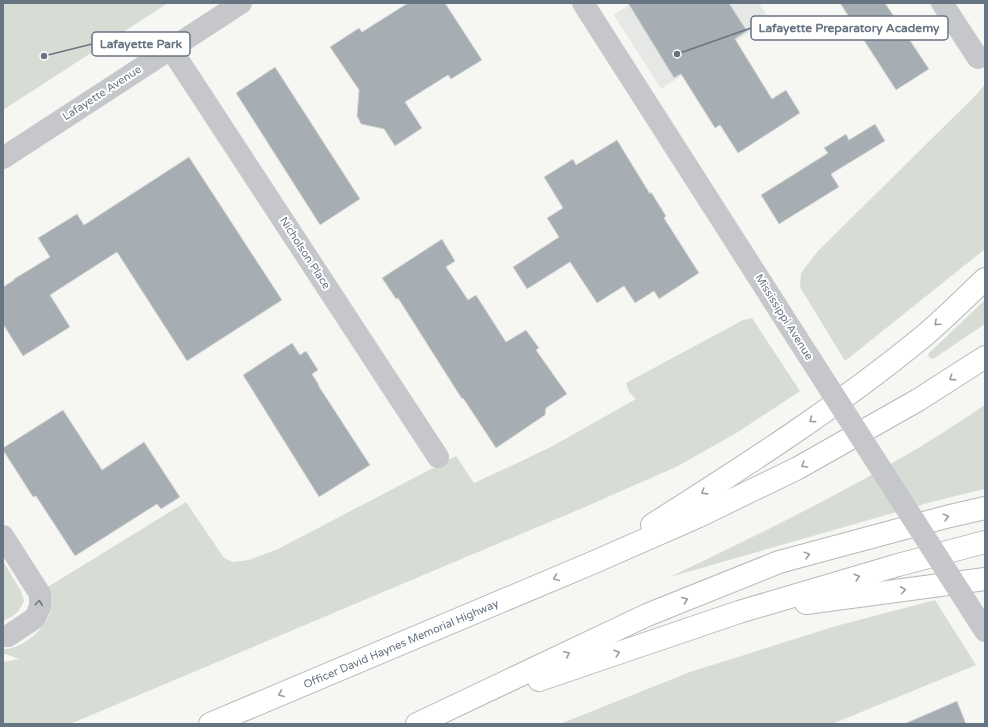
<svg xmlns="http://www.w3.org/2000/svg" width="988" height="727" font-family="'Varela Round',sans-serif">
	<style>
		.built { fill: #e6e8e6 }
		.green { fill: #d7ddd4 }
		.building { fill: #a7aeb3; stroke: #d7d8d6 }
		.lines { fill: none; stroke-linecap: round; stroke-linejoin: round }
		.highway-casing { stroke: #b5b8bb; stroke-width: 24 }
		.street { stroke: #c5c7cb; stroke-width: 22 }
		.highway { stroke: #fff; stroke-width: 22 }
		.street-bridge { stroke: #c5c7cb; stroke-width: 22 }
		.oneway { stroke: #959ea8 }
		.oneway2 { stroke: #6c7886 }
		.labels { text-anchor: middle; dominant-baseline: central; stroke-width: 4; stroke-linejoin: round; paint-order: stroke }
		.street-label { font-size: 11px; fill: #677482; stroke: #fff }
		.leader { fill: none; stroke: #677482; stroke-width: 1.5 }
		.callout-dot { fill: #677482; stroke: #fff; stroke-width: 1.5 }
		.callout { fill: #fff; stroke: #677482; stroke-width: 1.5 }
		.callout-label { font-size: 12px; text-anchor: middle; font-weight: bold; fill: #677482 }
	</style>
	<rect width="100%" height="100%" fill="#f6f6f3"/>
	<path class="built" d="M 632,3 L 760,3 L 759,4 L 770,19 L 661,89 L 614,15 Z"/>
	<path class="green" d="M 3,3 L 168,3 L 3,110 Z
		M 985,84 L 985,249 L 845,361 L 800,287 L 801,273 L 818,251 L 977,94 Z
		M 985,300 L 985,324 L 933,359 L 930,358 L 928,356 L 929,353 Z
		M 752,318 L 800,391 L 738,432 L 678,466 L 585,507 L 70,724 L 3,724 L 3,662 L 19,659 L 3,653 L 3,649 C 21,650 46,629 50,612 C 53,604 49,595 46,588 L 186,502 L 224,558 L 233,562 L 249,560 L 278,549 L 456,456 L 474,483 L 549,448 L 636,399 L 629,392 L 626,383 L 743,320 Z
		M 985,405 L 985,489 L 935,501 L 670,577 C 778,525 886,473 985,405 Z
		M 3,561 L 21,591 L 24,601 C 19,612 15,616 3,621 Z
		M 935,600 L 976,665 L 832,724 L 560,724 L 690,672 L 836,626 Z"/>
	<path class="building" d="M 408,3 L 445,3 L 482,60 L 451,79 L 448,75 L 405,102 L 422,128 L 395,146 L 384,129 L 361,124 L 357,116 L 359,90 L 330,47 L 359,28 L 362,32 Z
		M 628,3 L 729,3 L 747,31 L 735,39 L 772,99 L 786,90 L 800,113 L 738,153 L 720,125 L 715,128 L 681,74 L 674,78 Z
		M 840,3 L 885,3 L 929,69 L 896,90 Z
		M 275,67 L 360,199 L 320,225 L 236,93 Z
		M 875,124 L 885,141 L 831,174 L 839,187 L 779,224 L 761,195 L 828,153 L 824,148 L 846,134 L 849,140 Z
		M 617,140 L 650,194 L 651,192 L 666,216 L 664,218 L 699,273 L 659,299 L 654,291 L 635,303 L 624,286 L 597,303 L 570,262 L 527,289 L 513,267 L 559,237 L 547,218 L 563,208 L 544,177 L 573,159 L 576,165 Z
		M 189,157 L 282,300 L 187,361 L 117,252 L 50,295 L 70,327 L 23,356 L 3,324 L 3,287 L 14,280 L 14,279 L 50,257 L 38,238 L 77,214 L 84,225 Z
		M 442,239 L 455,261 L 446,267 L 468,300 L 476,295 L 506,342 L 526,330 L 539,348 L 536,350 L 567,394 L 546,408 L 545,415 L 496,448 L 463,398 L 462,399 L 398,298 L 396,299 L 382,278 Z
		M 292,343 L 300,355 L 306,351 L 318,370 L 312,374 L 319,385 L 318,385 L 370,465 L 319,497 L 243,375 Z
		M 63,410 L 102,470 L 144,442 L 180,497 L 161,509 L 157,504 L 75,556 L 36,496 L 33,497 L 3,450 L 3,448 Z
		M 957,701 L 966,724 L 904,724 Z"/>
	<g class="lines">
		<defs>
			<path id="highway" d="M 652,525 C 745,466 839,406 925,335 C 946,317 965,298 985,279
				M 806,603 L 985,579
				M 539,680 L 739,612 L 898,565 L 985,542
				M 210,724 L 592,563 L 697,517 L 798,468 L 918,400 L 985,357
				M 417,724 L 647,615 L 779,562 L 950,516 L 985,508"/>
		</defs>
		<use href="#highway" class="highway-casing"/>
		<path class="street" d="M 583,3 L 797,338
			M 942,3 L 978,58
			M 171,49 L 438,457
			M 3,158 L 241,3
			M 3,536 L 40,594 L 40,607 L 35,618 L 8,636 L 3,636"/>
		<use href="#highway" class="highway"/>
		<path class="street-bridge" d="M 797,338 L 985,631"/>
	</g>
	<defs><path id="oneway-chevron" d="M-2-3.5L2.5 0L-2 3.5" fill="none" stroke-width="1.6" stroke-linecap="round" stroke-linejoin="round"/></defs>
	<g class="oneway">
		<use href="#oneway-chevron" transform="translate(937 323) rotate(138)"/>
		<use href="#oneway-chevron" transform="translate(952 378) rotate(147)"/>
		<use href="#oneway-chevron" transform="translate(812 420) rotate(144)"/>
		<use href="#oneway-chevron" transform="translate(804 465) rotate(150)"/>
		<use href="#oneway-chevron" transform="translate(704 492) rotate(148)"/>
		<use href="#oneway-chevron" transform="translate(946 517) rotate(-15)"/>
		<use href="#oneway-chevron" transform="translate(807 555) rotate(-15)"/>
		<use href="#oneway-chevron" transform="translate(857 577) rotate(-17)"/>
		<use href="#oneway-chevron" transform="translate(556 578) rotate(157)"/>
		<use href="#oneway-chevron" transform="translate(903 590) rotate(-8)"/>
		<use href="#oneway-chevron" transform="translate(685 600) rotate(-22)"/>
		<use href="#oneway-chevron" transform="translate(617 653) rotate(-19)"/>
		<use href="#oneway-chevron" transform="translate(567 654) rotate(-25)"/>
		<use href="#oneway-chevron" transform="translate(281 694) rotate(157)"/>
	</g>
	<use class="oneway2" href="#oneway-chevron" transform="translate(39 603) rotate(-83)"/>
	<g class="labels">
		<g class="street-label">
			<text transform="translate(102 93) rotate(-33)">Lafayette Avenue</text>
			<text transform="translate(305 253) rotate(57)">Nicholson Place</text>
			<text transform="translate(784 317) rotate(58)">Mississippi Avenue</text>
			<text transform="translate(401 644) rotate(-23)">Officer David Haynes Memorial Highway</text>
		</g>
	</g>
	<path class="leader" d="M677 54L751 28M44 56L92 44"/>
	<g class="callout-dot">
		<circle cx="677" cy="54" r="4"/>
		<circle cx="44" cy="56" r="4"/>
	</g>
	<g class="callout">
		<rect x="751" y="16" width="197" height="24" rx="4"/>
		<rect x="92" y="32" width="98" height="24" rx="4"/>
	</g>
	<g class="callout-label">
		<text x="849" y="32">Lafayette Preparatory Academy</text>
		<text x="141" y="48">Lafayette Park</text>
	</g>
	<rect width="988" height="727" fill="none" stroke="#677482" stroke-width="8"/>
</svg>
